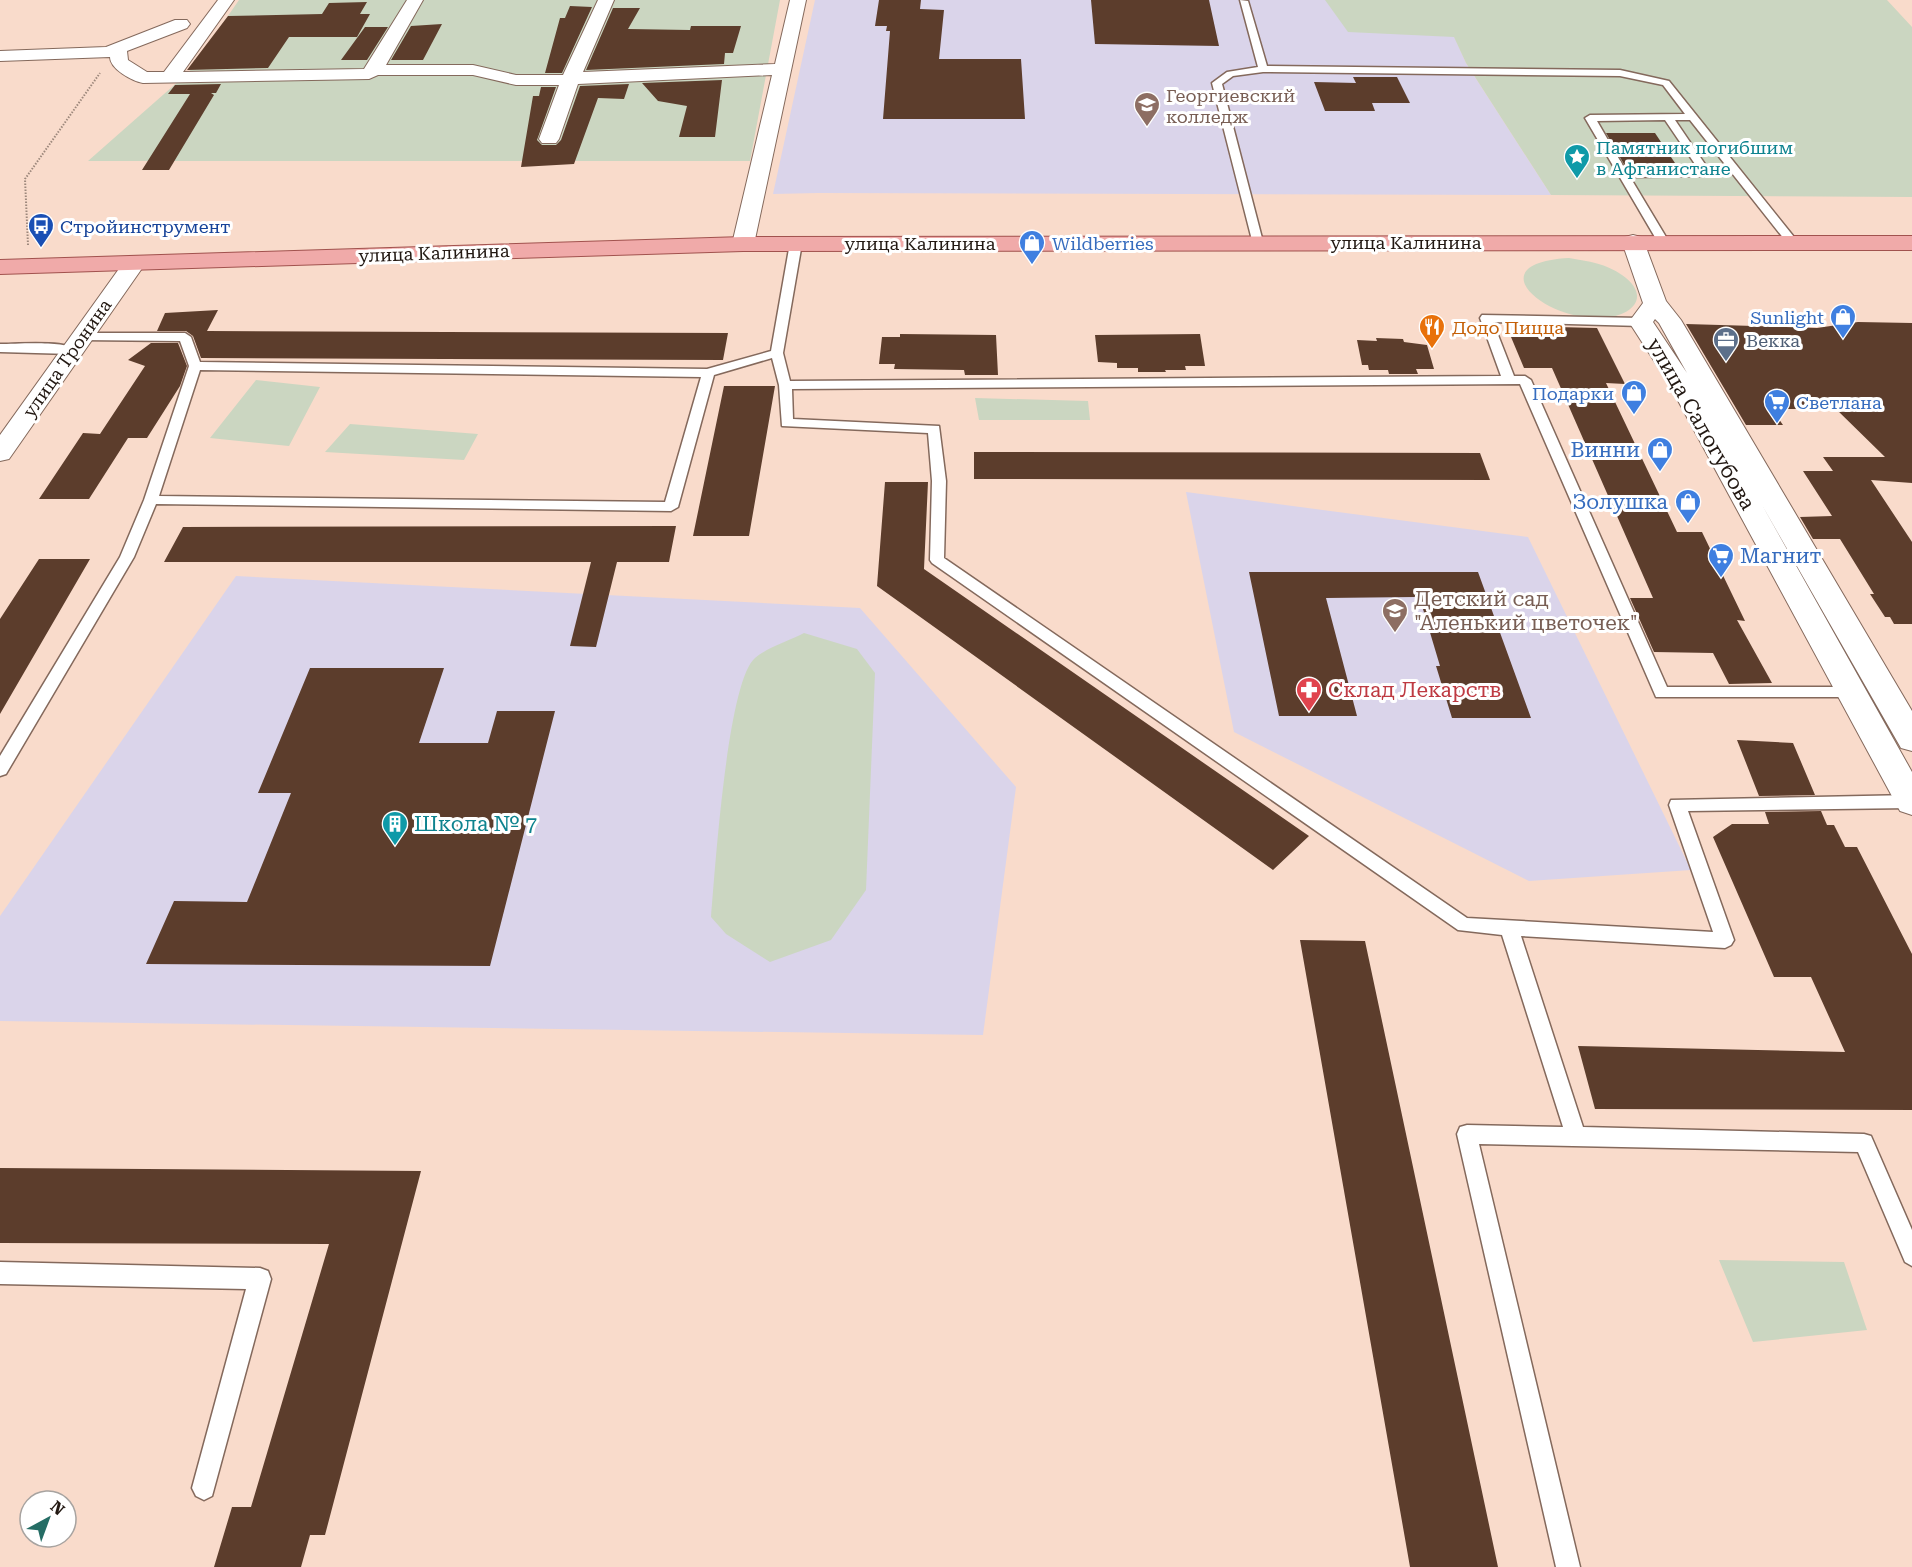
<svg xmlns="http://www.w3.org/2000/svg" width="1912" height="1567" font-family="'Roboto Serif',serif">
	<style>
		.education { fill: #dad4ea }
		.green { fill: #cbd6c1 }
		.building { fill: #5c3d2c }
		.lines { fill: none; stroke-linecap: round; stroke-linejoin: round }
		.service-casing { stroke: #84695c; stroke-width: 3 }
		.minor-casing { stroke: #84695c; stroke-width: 2 }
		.tertiary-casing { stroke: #84695c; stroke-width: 2 }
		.primary-casing { stroke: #a1524e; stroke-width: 2 }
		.path { stroke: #9d887c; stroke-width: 2; stroke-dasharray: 1.5 1.5; stroke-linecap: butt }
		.service { fill: #fff; fill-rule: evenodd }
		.minor { fill: #fff; fill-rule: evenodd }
		.tertiary { fill: #fff; fill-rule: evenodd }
		.primary { fill: #f0aaa9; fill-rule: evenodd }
		.labels { text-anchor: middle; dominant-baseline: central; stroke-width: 6; stroke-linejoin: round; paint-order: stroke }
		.far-education-label { font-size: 18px; fill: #785e54; stroke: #fff; text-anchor: start }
		.far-culture-label { font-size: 18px; fill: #0d838f; stroke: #fff; text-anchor: start }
		.far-transit-label { font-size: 18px; fill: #164399; stroke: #fff; text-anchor: start }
		.far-street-label { font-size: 18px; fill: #221812; stroke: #fff }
		.far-shop-label { font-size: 18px; fill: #366cbe; stroke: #fff; text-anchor: start }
		.far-food-label { font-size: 18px; fill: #c56008; stroke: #fff; text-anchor: start }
		.far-service-label { font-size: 18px; fill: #4e5e75; stroke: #fff; text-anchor: start }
		.street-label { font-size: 21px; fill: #221812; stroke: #fff }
		.shop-label { font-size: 21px; fill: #366cbe; stroke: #fff; text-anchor: end }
		.education-label { font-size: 21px; fill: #785e54; stroke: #fff; text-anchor: start }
		.health-label { font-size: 21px; fill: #be3a42; stroke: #fff; text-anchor: start }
		.culture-label { font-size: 21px; fill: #0d838f; stroke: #fff; text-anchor: start }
	</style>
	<rect width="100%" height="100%" fill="#f9dbcb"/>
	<path class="education" d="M 815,0 L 1438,0 L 1466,63 L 1551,195 L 818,193 L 773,194 Z
		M 1186,492 L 1528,537 L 1691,870 L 1529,881 L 1234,732 Z
		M 236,576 L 860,608 L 1016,787 L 983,1035 L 0,1021 L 0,916 Z"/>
	<path class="green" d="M 239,0 L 780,0 L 750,161 L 88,161 L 189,72 Z
		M 1325,0 L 1887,0 L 1912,27 L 1912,197 L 1551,195 L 1466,63 L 1454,37 L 1348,32 Z
		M 1569,258 C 1588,261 1607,264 1622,275 C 1653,297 1631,317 1602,318 C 1544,321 1477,263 1569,258 Z
		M 256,380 L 320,387 L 289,446 L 210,438 Z
		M 975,398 L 1088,401 L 1090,420 L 979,420 Z
		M 350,424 L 478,434 L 464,460 L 325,452 Z
		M 804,633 L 857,649 L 875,673 L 866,890 L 831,940 L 770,962 L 726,934 L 711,917 C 715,872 727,682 755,658 C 766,648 791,640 804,633 Z
		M 1719,1260 L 1844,1262 L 1867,1330 L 1753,1342 Z"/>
	<path class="building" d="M 879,0 L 921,0 L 920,9 L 944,10 L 939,59 L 1021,59 L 1025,119 L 883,119 L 890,31 L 886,31 L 887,26 L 875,26 Z
		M 1091,0 L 1209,0 L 1219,46 L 1095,44 Z
		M 367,2 L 360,14 L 370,14 L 357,37 L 289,37 L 268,68 L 187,70 L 228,16 L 322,14 L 329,3 Z
		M 570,6 L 592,7 L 562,73 L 545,73 L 560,18 L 565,18 Z
		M 613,8 L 640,8 L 628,29 L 690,30 L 691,26 L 741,26 L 733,53 L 725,53 L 724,64 L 586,70 Z
		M 442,24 L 423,60 L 391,60 L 411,26 Z
		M 365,27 L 388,27 L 367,60 L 341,60 Z
		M 1353,77 L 1397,77 L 1410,103 L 1372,103 L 1375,111 L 1325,111 L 1314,82 L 1356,83 Z
		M 722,80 L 715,137 L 679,137 L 687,106 L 658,101 L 642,83 Z
		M 221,84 L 216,93 L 211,93 L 214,95 L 169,170 L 142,170 L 190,94 L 168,94 L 175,85 Z
		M 629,84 L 624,99 L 598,98 L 574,164 L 521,167 L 533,96 L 539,96 L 541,87 L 556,87 L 537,140 L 542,145 L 556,145 L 561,140 L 580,86 Z
		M 1606,133 L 1655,133 L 1677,166 L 1625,166 Z
		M 218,310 L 207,331 L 728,333 L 723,360 L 201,358 L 193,336 L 186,331 L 157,331 L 165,313 Z
		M 1858,322 L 1912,323 L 1912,483 L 1871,480 L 1912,542 L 1912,624 L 1894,624 L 1890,617 L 1885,617 L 1870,594 L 1874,594 L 1840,539 L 1813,539 L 1800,517 L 1832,516 L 1803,471 L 1833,471 L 1823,457 L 1885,457 L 1836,409 L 1772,409 L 1783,425 L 1746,425 L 1686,324 L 1817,328 Z
		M 1556,327 L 1597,328 L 1625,384 L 1606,383 L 1677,532 L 1702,532 L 1745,621 L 1737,620 L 1772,683 L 1729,684 L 1713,653 L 1654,652 L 1630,598 L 1653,598 L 1552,368 L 1524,368 L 1511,337 L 1561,337 Z
		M 900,334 L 996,335 L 998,375 L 965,375 L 964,370 L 894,369 L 895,364 L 879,364 L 882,337 L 900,337 Z
		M 1200,334 L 1205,366 L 1185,366 L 1186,370 L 1165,370 L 1166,372 L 1138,372 L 1138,368 L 1117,368 L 1117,363 L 1098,362 L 1095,335 Z
		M 1376,338 L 1403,339 L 1404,342 L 1427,345 L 1434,369 L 1416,369 L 1418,374 L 1389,374 L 1388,370 L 1369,370 L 1368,365 L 1362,365 L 1357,340 L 1377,341 Z
		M 151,343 L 178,343 L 187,366 L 180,386 L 147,438 L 128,438 L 89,499 L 39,499 L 83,433 L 100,434 L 145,366 L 128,360 Z
		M 724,386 L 775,386 L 749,536 L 693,536 Z
		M 974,452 L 1480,453 L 1490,480 L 974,479 Z
		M 885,482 L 928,482 L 924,569 L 1309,836 L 1273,870 L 877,586 Z
		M 676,526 L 669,562 L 617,562 L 596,647 L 570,646 L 591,562 L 164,562 L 183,527 Z
		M 39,559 L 90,559 L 0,714 L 0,619 Z
		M 1249,572 L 1478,572 L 1531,718 L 1452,718 L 1436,666 L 1440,666 L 1420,599 L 1415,597 L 1326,598 L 1357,716 L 1279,716 Z
		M 310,668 L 444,668 L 419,743 L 488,743 L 497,711 L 555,711 L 490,966 L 146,964 L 174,901 L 247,902 L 291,793 L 258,793 Z
		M 1737,740 L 1793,743 L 1815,795 L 1759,796 Z
		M 1821,811 L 1827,825 L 1834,825 L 1845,847 L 1857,847 L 1912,954 L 1912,1110 L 1595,1109 L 1578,1046 L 1845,1052 L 1811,977 L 1774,977 L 1713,837 L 1732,824 L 1769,824 L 1765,812 Z
		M 1300,940 L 1365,941 L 1498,1567 L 1410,1567 Z
		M 0,1168 L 421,1171 L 325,1535 L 310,1535 L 301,1567 L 214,1567 L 232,1507 L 251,1507 L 329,1244 L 0,1243 Z"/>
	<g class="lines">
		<defs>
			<path id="service" d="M 1240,0 L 1248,1 L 1267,66 L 1620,70 L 1669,81 L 1798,242 L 1792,245 L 1788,244 L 1690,120 L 1675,120 L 1711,173 L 1706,176 L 1630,177 L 1669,242 L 1663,245 L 1659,244 L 1585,118 L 1590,115 L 1685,114 L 1663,85 L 1620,76 L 1263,72 L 1233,76 L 1222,84 L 1263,242 L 1257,245 L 1253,244 L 1212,83 L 1227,72 L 1258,67 ZM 1665,120 L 1699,170 L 1626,171 L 1597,121 Z
				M 796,240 L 802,243 L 783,353 L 790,381 L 1501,376 L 1480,318 L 1482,315 L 1641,318 L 1647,322 L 1641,326 L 1493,322 L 1514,376 L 1525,376 L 1531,380 L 1667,687 L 1852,687 L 1858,689 L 1860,693 L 1858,697 L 1656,697 L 1520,384 L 792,389 L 793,419 L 939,426 L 946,481 L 944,558 L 1467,918 L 1713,932 L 1669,805 L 1671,800 L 1912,795 L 1911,808 L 1688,811 L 1734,940 L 1731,945 L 1725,948 L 1521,936 L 1583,1127 L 1864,1134 L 1871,1136 L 1912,1230 L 1912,1266 L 1905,1262 L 1858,1152 L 1479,1144 L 1580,1567 L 1556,1567 L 1457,1134 L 1460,1127 L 1467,1125 L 1563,1127 L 1502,935 L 1458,930 L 932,563 L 930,560 L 932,481 L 928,433 L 782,426 L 779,385 L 772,358 L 714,375 L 678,507 L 671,511 L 156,504 L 134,557 L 6,774 L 0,776 L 0,756 L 120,557 L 144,500 L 189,366 L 180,341 L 81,340 L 77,339 L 77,333 L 185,333 L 191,337 L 200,362 L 707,369 L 771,351 L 790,243 ZM 200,370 L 701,377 L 665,502 L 159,496 Z
				M 0,344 C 17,344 65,340 77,350 L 71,354 L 0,352 Z
				M 0,1262 L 260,1268 L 268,1271 L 271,1279 L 212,1496 L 204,1500 L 196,1496 L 192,1488 L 246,1289 L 0,1284 Z"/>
			<path id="minor" d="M 218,0 L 234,0 L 183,72 L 364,69 L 407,0 L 423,0 L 386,65 L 473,65 L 516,75 L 563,75 L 598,0 L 614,0 L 583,72 L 775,64 L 790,0 L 806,0 L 754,244 L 751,249 L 743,250 L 735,249 L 732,244 L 772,75 L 578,84 L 559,139 L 556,143 L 542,143 L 539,139 L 559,85 L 516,85 L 473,75 L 378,75 L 369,79 L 143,83 C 132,81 110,69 110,57 L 0,61 L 0,51 L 106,47 L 175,20 L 187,20 L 190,24 L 187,28 L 127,51 L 128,60 L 147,72 L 164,72 Z
				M 134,257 L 142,259 L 145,264 L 9,459 L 0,461 L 0,435 L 126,259 Z"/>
			<path id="tertiary" d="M 1633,235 L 1641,237 L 1644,242 L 1666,301 L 1681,320 L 1912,711 L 1912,751 L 1901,748 L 1762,505 L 1912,772 L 1912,815 L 1900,811 L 1669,384 L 1629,322 L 1643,303 L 1622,242 L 1625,237 ZM 1655,319 L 1659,323 L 1687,373 L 1653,322 Z"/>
			<path id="primary" d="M 1912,236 L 1912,250 L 743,251 L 0,274 L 0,260 L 743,237 Z"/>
		</defs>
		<use href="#service" class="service-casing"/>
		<use href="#minor" class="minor-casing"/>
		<use href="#tertiary" class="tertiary-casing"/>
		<use href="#primary" class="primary-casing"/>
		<path class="path" d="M 28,245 L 25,179 L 100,73"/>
		<use href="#service" class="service"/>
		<use href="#minor" class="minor"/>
		<use href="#tertiary" class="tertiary"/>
		<use href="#primary" class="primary"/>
	</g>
	<defs>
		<symbol id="university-pin" viewBox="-11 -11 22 30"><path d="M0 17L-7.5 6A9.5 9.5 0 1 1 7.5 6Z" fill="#8d6e63" stroke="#fff"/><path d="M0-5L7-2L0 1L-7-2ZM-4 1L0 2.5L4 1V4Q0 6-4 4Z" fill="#fff"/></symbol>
		<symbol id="sight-pin" viewBox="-11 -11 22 30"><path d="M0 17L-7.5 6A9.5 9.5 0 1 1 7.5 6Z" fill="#0f9aa8" stroke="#fff"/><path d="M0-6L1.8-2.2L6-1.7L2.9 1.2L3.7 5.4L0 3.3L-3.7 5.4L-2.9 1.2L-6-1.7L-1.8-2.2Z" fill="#fff"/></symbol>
		<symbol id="bus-pin" viewBox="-11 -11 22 30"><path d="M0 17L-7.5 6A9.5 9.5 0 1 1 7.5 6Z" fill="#1a4fb4" stroke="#fff"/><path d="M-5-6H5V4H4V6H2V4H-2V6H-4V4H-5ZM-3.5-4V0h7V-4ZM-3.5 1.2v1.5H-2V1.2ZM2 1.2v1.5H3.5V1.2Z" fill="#fff"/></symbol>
		<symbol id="shop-pin" viewBox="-11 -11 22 30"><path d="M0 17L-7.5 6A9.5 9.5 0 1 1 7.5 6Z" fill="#3f7fe0" stroke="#fff"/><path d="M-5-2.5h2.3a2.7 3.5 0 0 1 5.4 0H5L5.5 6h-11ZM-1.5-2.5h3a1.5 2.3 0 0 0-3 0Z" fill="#fff"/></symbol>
		<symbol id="restaurant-pin" viewBox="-11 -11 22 30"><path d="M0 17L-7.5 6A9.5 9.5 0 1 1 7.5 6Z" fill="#e8710a" stroke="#fff"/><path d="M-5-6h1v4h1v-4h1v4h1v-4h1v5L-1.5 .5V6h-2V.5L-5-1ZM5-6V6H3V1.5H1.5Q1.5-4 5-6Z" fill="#fff"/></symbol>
		<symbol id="office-pin" viewBox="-11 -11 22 30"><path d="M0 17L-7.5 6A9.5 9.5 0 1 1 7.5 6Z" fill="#5c6f8a" stroke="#fff"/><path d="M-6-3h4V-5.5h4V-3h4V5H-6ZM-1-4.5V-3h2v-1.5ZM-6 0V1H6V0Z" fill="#fff"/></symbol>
		<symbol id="supermarket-pin" viewBox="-11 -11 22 30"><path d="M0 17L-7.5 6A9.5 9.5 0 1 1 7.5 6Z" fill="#3f7fe0" stroke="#fff"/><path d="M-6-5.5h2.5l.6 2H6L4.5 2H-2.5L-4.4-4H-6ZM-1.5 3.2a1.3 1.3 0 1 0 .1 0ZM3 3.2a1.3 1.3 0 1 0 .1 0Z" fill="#fff"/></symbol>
		<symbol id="school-pin" viewBox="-11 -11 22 30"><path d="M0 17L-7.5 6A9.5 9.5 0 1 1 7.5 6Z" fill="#8d6e63" stroke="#fff"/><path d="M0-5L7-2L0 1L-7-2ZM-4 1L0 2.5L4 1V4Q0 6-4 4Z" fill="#fff"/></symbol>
		<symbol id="pharmacy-pin" viewBox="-11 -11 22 30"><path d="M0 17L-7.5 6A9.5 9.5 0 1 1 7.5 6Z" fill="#e0444e" stroke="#fff"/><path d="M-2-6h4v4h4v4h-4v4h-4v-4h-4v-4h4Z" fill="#fff"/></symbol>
		<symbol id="building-pin" viewBox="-11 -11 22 30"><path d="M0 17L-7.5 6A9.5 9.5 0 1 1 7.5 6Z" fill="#0f9aa8" stroke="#fff"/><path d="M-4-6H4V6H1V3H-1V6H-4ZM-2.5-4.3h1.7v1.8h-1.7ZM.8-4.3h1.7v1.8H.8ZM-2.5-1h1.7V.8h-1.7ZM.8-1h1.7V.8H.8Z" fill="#fff"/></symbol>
	</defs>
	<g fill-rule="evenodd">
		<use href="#university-pin" x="1132" y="90" width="30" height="40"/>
		<use href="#sight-pin" x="1562" y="142" width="30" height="40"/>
		<use href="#bus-pin" x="26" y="211" width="30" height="40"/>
		<use href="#shop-pin" x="1017" y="228" width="30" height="40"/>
		<use href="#shop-pin" x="1828" y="302" width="30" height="40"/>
		<use href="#restaurant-pin" x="1417" y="312" width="30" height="40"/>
		<use href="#office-pin" x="1711" y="325" width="30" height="40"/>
		<use href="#shop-pin" x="1619" y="378" width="30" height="40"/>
		<use href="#supermarket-pin" x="1762" y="387" width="30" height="40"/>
		<use href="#shop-pin" x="1645" y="435" width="30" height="40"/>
		<use href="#shop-pin" x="1673" y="487" width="30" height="40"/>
		<use href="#supermarket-pin" x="1706" y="541" width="30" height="40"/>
		<use href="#school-pin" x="1380" y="596" width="30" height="40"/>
		<use href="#pharmacy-pin" x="1294" y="675" width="30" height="40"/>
		<use href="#building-pin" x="380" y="809" width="30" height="40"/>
	</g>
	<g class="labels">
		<g class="far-education-label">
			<text x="1166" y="95">Георгиевский<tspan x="1166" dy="21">колледж</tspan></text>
		</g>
		<g class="far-culture-label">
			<text x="1596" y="147">Памятник погибшим<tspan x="1596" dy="21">в Афганистане</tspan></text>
		</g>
		<g class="far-transit-label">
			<text x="60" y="226">Стройинструмент</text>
		</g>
		<g class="far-street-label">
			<text x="1406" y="242">улица Калинина</text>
			<text x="920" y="243">улица Калинина</text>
			<text transform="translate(434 253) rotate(-2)">улица Калинина</text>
			<text transform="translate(67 358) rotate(-55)">улица Тронина</text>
		</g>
		<g class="far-shop-label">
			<text x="1052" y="243">Wildberries</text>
			<text x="1824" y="317" text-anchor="end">Sunlight</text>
			<text x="1614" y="393" text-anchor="end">Подарки</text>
			<text x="1796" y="402">Светлана</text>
		</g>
		<g class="far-food-label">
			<text x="1452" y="327">Додо Пицца</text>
		</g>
		<g class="far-service-label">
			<text x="1746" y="340">Векка</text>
		</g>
		<g class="street-label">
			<text transform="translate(1701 424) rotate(60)">улица Салогубова</text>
		</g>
		<g class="shop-label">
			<text x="1640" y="450">Винни</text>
			<text x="1668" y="502">Золушка</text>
			<text x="1740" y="556" text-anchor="start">Магнит</text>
		</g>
		<g class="education-label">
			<text x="1414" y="599">Детский сад<tspan x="1414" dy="24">"Аленький цветочек"</tspan></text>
		</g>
		<g class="health-label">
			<text x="1328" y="690">Склад Лекарств</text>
		</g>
		<g class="culture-label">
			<text x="414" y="824">Школа № 7</text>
		</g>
	</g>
	<g transform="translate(48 1519) rotate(41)"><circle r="28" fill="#ffffff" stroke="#a7a3a0" stroke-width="1.5"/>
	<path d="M0-4.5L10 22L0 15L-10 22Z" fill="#256d65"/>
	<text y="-9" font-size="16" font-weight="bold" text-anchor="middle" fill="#221812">N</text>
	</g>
</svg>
